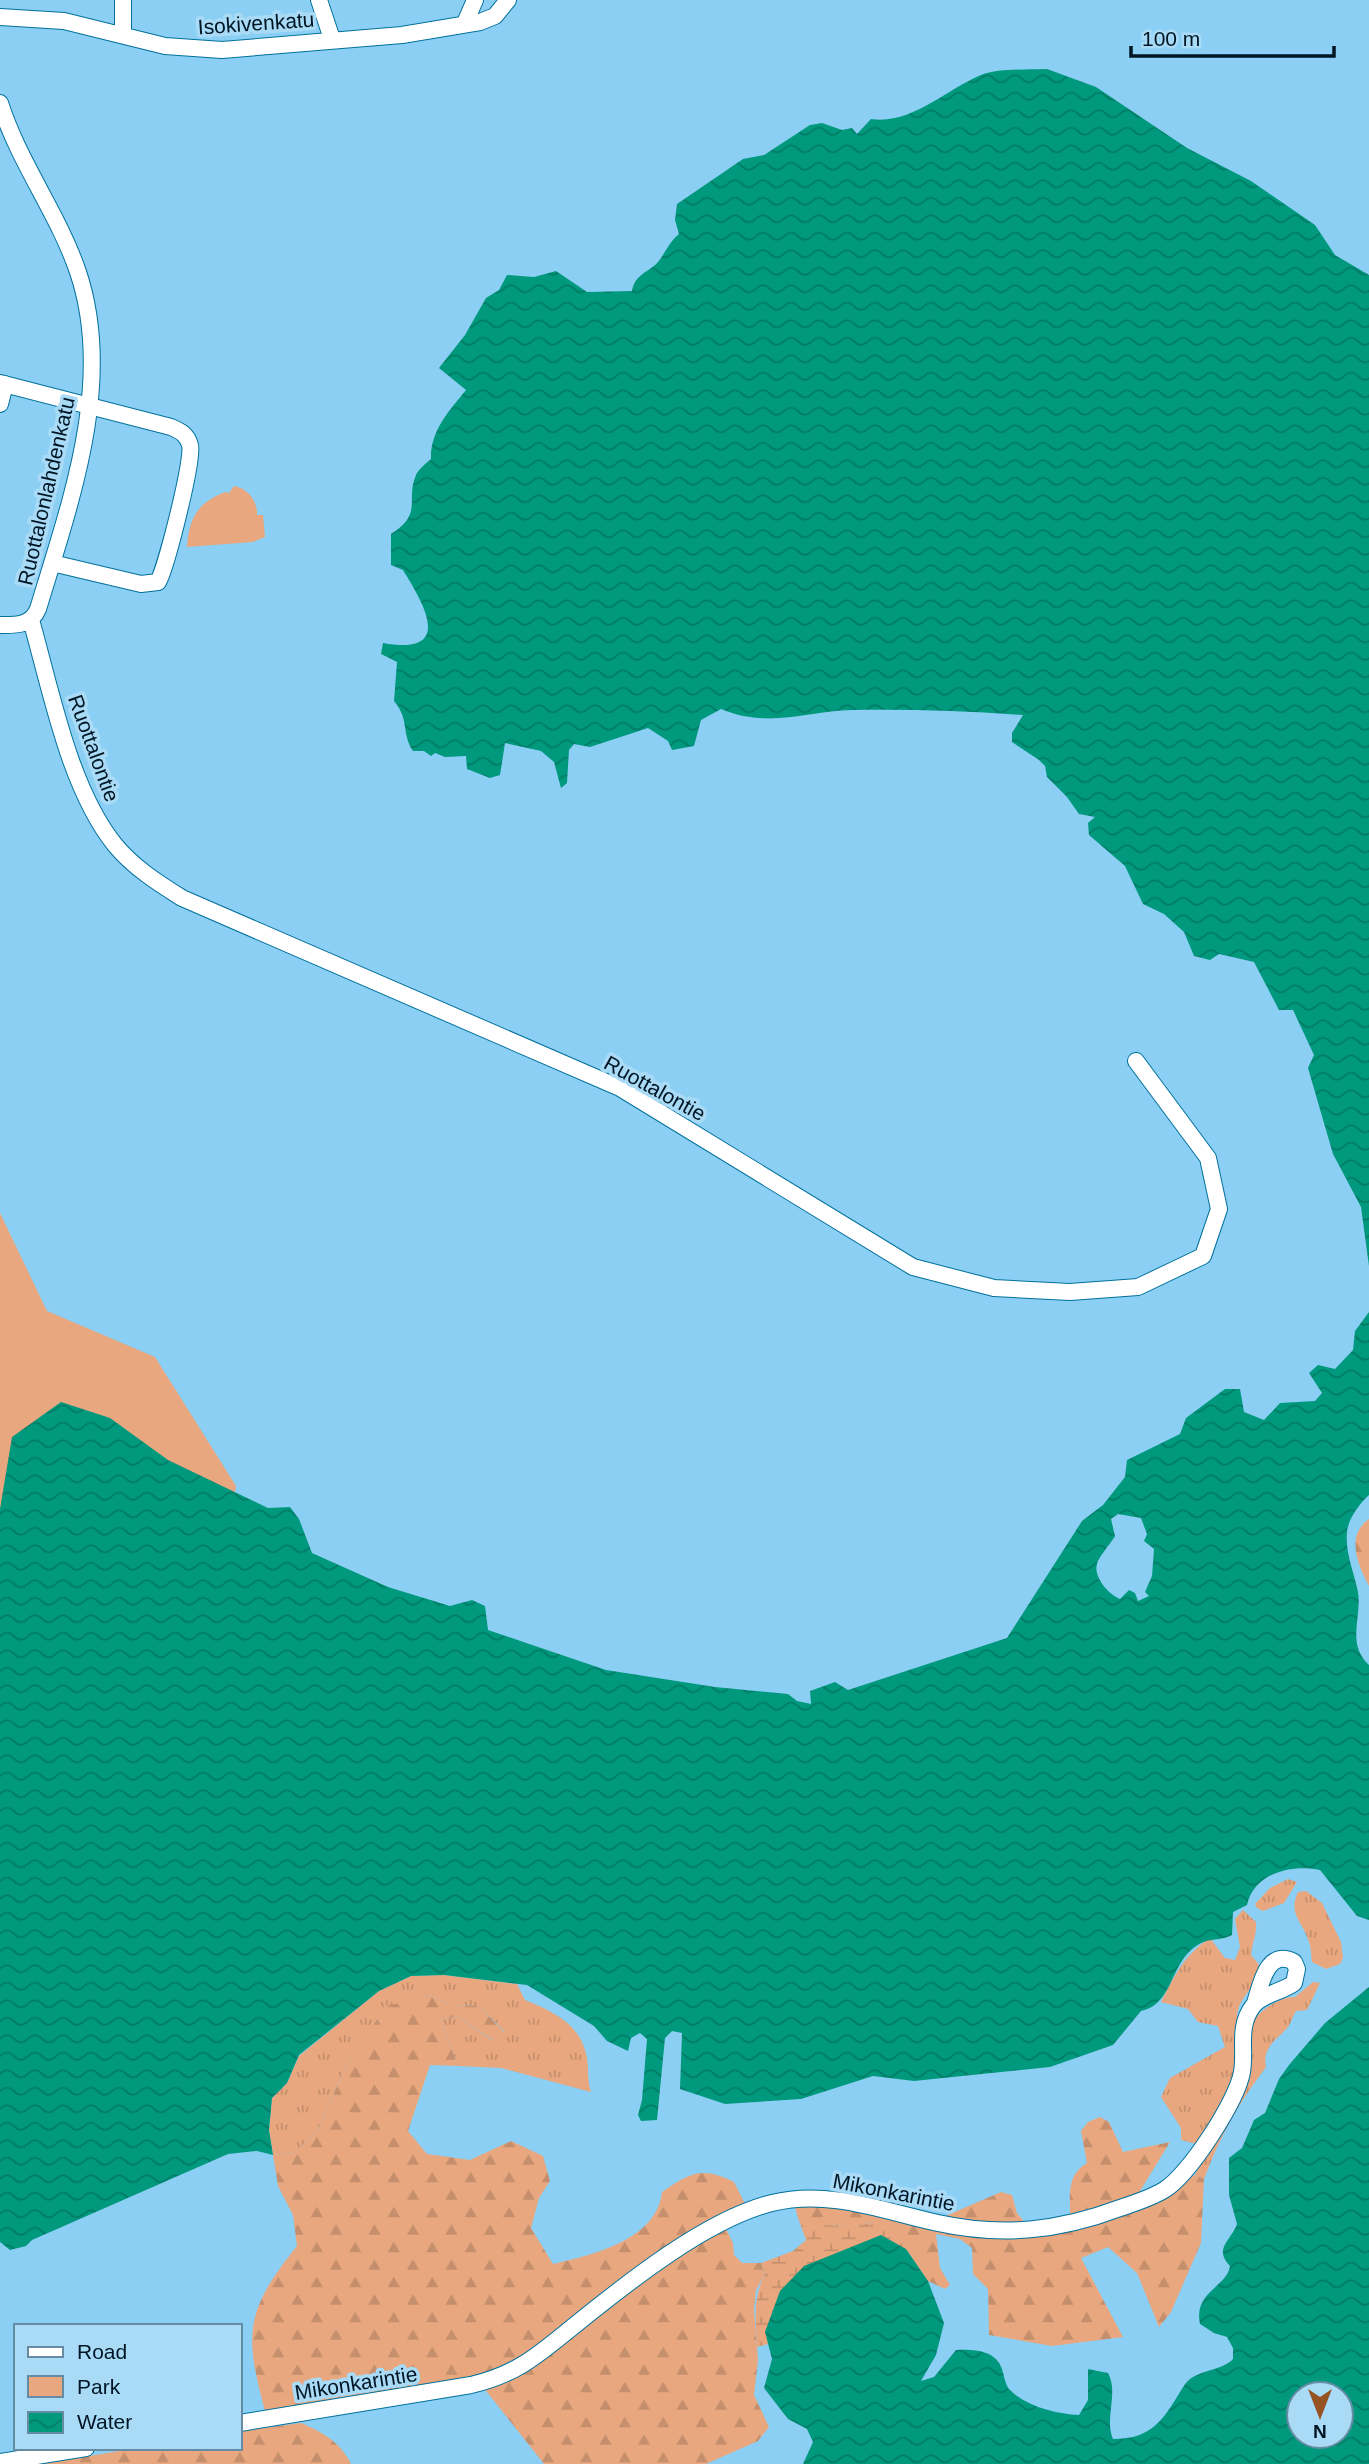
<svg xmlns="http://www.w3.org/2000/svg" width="1369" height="2464" font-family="Arial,sans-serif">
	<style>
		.grass { fill: url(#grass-tufts) }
		.forest { fill: url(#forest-firs) }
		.wetland { fill: url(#wetland-marsh) }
		.green { fill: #e8a77e }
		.water { fill: url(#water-waves); fill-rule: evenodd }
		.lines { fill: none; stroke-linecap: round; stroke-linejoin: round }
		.minor-casing { stroke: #01719c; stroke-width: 18 }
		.minor { stroke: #fff; stroke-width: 16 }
		.labels { text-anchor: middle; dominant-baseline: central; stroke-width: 7; stroke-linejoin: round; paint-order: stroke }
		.street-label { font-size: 21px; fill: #001624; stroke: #a9daf6 }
	</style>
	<defs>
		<pattern id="grass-tufts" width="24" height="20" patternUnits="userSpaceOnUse" patternTransform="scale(1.75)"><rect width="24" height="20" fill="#e8a77e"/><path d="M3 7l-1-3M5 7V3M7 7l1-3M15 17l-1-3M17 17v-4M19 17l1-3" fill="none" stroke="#c58f6d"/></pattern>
		<pattern id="forest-firs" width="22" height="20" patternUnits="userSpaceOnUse" patternTransform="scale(1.75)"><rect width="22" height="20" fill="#e8a77e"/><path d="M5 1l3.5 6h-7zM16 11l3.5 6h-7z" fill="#c58f6d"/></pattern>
		<pattern id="wetland-marsh" width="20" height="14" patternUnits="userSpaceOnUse" patternTransform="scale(1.75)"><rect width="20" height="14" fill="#e8a77e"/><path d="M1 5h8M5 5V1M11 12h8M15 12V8" fill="none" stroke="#c58f6d"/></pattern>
		<pattern id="water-waves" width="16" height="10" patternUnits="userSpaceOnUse" patternTransform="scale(1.75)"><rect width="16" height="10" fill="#00997d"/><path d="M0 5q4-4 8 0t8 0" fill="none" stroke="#007c66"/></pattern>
	</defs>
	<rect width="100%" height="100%" fill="#8ccff4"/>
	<path class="grass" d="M 1288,1879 L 1297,1882 L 1284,1903 L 1263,1911 L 1257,1908 L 1255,1904 L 1270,1888 Z
		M 1306,1891 L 1322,1903 L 1341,1942 L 1343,1958 L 1340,1964 L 1326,1969 L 1312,1962 C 1311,1954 1311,1946 1308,1939 C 1301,1920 1288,1913 1298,1892 Z
		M 1243,1910 L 1256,1922 C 1257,1935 1252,1943 1251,1955 L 1261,1967 C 1256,1987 1243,1993 1238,2010 C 1235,2023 1238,2053 1235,2070 C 1230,2097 1211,2121 1197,2144 L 1181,2140 L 1181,2128 L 1161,2097 L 1170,2078 L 1225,2047 L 1218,2026 L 1198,2022 L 1188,2009 L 1161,2002 C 1175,1975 1184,1955 1210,1938 L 1225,1958 L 1235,1960 L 1240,1947 L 1235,1919 Z
		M 444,1975 L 517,1984 L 525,2000 C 554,2012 581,2024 587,2058 C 589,2070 587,2081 591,2092 L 501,2068 L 458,2066 L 440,2019 L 458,2017 L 492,2040 L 505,2032 L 479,2006 L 451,2005 L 429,1996 L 386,2007 L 345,2068 L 317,2132 L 294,2153 L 273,2155 L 269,2130 L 272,2098 L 287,2083 L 299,2056 L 379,1991 L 411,1976 Z
		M 1313,1982 L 1320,1983 L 1307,2010 L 1296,2011 C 1293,2016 1291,2023 1288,2027 C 1278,2039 1262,2046 1266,2067 C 1240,2101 1219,2138 1204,2179 L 1195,2175 L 1207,2151 L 1252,2021 C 1262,2010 1280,1996 1295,1997 Z"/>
	<path class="forest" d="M 1369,1519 L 1369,1586 C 1358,1565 1345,1536 1369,1519 Z
		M 429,1996 L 451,2005 L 479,2006 L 505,2033 L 493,2040 L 458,2017 L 440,2019 L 458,2066 L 430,2065 L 408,2131 L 427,2154 L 470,2160 L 511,2141 L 543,2156 L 550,2181 L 539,2198 L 531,2228 L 553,2264 C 592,2255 657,2240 662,2192 C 690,2173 702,2166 734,2182 L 745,2204 L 706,2221 L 653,2258 L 536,2351 L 482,2377 L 265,2411 C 244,2333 245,2311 297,2246 L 293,2215 L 278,2186 L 273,2155 L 294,2153 L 317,2132 L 345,2068 L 386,2006 Z
		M 1100,2117 L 1109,2122 L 1123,2152 L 1170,2142 L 1137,2196 L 1070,2214 C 1070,2193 1067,2175 1087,2163 L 1081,2131 L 1088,2122 Z
		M 1195,2175 L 1204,2179 L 1201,2243 L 1171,2312 L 1159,2327 L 1137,2273 L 1108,2247 L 1081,2258 L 1123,2337 L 1052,2346 L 989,2335 L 988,2289 L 973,2274 L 972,2248 L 960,2239 L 936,2234 L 940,2268 L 950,2285 L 945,2289 L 928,2281 L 906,2249 L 875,2223 C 850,2225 822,2230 798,2218 L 795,2207 L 845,2207 L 1015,2237 Z
		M 1001,2192 L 1012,2195 L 1017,2213 L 1026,2224 L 1010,2227 L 941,2218 Z
		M 725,2227 L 733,2243 L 734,2255 L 742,2263 L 761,2263 L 765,2274 L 756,2290 L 754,2310 L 758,2360 L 754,2395 L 769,2427 L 758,2441 L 706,2464 L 544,2464 L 483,2387 Z
		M 301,2423 C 324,2433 340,2442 351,2464 L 42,2464 L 137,2448 L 240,2448 L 240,2431 Z"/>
	<path class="wetland" d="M 798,2218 L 834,2226 L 875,2223 L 902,2230 L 906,2249 L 928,2281 L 767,2338 L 768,2344 L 757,2347 C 756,2320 752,2299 765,2274 L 761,2263 L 793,2251 L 806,2240 Z"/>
	<path class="green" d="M 234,486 C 247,488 258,501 257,515 L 263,515 L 265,537 L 253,542 L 187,547 C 189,517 198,503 225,492 L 229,493 Z
		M 0,1213 L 47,1311 L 155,1357 L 236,1486 L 232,1510 L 0,1664 Z"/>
	<path class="water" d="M 1047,69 L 1096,87 L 1187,148 L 1251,181 L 1315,225 L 1335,255 L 1369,275 L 1369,1266 L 1361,1207 L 1333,1154 L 1308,1068 L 1314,1055 L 1293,1010 L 1279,1010 L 1254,962 L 1219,954 L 1210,960 L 1194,956 L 1184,932 L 1164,914 L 1143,904 L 1125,866 L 1089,835 L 1088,823 L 1095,817 L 1079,814 L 1067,797 L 1047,777 L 1045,766 L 1039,760 L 1012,742 L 1012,733 L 1023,715 C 966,711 910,709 853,710 C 805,711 769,729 721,709 L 701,720 L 694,746 L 672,750 L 668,741 L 648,728 L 590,747 L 574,744 L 569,750 L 567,783 L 561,788 L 554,762 L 541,751 L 505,743 L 500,775 L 490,778 L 467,769 L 466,756 L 445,757 L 435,753 L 431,756 L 424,751 L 413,751 C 401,733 410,720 394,701 L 397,662 L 381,654 L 383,643 C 455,656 424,604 403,570 L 391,565 L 391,534 C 424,513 405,500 416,475 C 418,470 426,463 431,459 C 430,431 449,411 466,390 L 439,368 L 465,335 L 486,298 L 499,290 L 507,275 L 534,277 L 556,271 L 587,292 L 632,291 C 635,274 648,273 658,262 C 666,252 669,242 679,234 L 675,220 L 677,204 L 743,159 L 764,155 L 810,125 L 822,123 L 842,130 L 852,128 L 857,134 L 871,119 C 911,125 945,90 981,75 C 999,68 1027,70 1047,69 Z
		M 1369,1312 L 1369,1495 C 1360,1503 1348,1519 1347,1532 C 1345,1553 1354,1572 1358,1592 C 1362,1618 1346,1644 1369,1665 L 1369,1920 L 1357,1916 L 1320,1870 C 1292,1864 1254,1873 1247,1905 L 1233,1912 L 1232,1935 C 1217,1943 1208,1935 1191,1950 C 1170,1969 1171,2005 1141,2011 L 1113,2045 L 1050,2067 L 914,2081 L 873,2076 L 801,2099 L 725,2104 L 680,2089 L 682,2033 L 672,2031 L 665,2038 L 657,2120 L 641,2121 L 638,2115 L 642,2100 L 647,2039 L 640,2033 L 631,2038 L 628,2051 L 607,2041 L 594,2026 L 527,1985 L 444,1975 L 411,1976 L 379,1991 L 299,2055 L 287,2083 L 272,2098 L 269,2130 L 273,2155 L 257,2151 L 228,2154 L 32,2240 L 26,2246 L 10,2250 L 0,2242 L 0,1509 L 12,1437 L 61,1402 L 110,1418 L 168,1460 L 268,1508 L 290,1507 L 299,1519 L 312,1553 L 388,1587 L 450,1606 L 472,1600 L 485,1606 L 488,1630 L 606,1670 L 715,1687 L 788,1694 L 797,1701 L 811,1704 L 810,1691 L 835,1682 L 848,1690 L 1007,1638 L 1082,1521 L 1103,1505 L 1125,1477 L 1127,1460 L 1180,1434 L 1186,1418 L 1225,1389 L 1240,1389 L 1244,1412 L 1264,1420 L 1280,1403 L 1315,1401 L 1322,1393 L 1309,1373 L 1318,1365 L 1335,1369 L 1353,1350 L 1355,1331 ZM 1118,1514 L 1141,1518 L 1147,1534 L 1144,1541 L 1154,1549 L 1152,1576 L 1145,1592 L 1149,1596 L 1138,1601 L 1135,1593 L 1129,1590 L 1120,1599 C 1109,1595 1093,1577 1097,1564 C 1098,1558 1111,1543 1115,1536 L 1111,1519 Z
		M 1369,1987 L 1369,2464 L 803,2464 L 813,2442 L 807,2429 L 788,2419 L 764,2388 L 772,2359 L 765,2332 L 780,2291 L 804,2266 L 881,2235 L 906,2249 L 928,2281 L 944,2323 L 936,2355 L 921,2381 L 934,2377 L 956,2350 C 973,2349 996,2350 1002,2369 C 1004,2375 1005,2384 1009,2389 C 1025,2406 1056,2414 1079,2415 L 1088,2400 L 1088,2369 L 1108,2373 C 1119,2393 1104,2418 1113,2439 C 1147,2439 1160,2425 1177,2397 C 1181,2391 1184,2384 1190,2379 C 1204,2369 1223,2370 1233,2359 L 1233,2348 L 1227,2337 L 1214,2333 L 1200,2324 C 1193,2292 1227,2287 1230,2266 C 1213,2248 1231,2241 1237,2224 L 1229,2195 L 1229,2158 L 1242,2148 L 1254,2120 L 1265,2113 L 1279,2079 L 1289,2065 L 1325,2023 ZM 1341,2394 L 1341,2436 L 1299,2436 L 1299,2394 Z"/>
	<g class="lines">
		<defs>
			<path id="minor" d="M 123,0 L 123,35
				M 319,0 L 332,39
				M 0,17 L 64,21 L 165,46 L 222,50 L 402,35 L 480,22 L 495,16 L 508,0
				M 465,23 L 475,0
				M 0,103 C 19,163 58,213 78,272 C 115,382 70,503 38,609 C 31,626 16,625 0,625
				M 0,383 L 171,427 C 180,431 187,434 190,445 C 194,459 166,568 158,582 L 141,584 L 52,563
				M 0,404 L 5,384
				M 31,620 C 51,690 69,788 115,845 C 133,867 158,883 182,898 L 620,1088 L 913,1267 L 994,1288 L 1070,1292 L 1138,1287 L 1203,1256 L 1219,1209 L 1208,1158 L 1136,1061
				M 240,2423 L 471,2385 C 518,2374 539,2354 575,2325 C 627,2283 707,2219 772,2203 C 829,2189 883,2211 938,2223 C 1002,2237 1059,2231 1120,2208 C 1135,2203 1151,2198 1164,2190 C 1189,2175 1237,2101 1242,2072 C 1246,2049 1237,2027 1253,2006 C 1262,1994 1282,1992 1294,1983 L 1297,1969 L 1294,1962 C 1267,1948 1261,1984 1255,2003
				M 0,2462 L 86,2448"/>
		</defs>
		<use href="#minor" class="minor-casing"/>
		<use href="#minor" class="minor"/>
	</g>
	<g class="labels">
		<g class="street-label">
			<text transform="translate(256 23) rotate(-4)">Isokivenkatu</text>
			<text transform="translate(46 491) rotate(-77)">Ruottalonlahdenkatu</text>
			<text transform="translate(94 748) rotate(70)">Ruottalontie</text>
			<text transform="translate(655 1088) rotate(29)">Ruottalontie</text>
			<text transform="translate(894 2192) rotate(11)">Mikonkarintie</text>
			<text transform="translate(356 2383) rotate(-9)">Mikonkarintie</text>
		</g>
	</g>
	<rect x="14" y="2324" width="228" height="126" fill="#a9daf6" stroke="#658ca2" stroke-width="2"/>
	<rect x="28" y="2347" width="35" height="10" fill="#ffffff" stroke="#658ca2" stroke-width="2"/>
	<text x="77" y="2359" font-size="21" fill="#001624">Road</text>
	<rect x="28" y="2376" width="35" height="21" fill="#e8a77e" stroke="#658ca2" stroke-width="2"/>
	<text x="77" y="2394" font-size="21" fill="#001624">Park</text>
	<rect x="28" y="2412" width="35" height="21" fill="url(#water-waves)" stroke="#658ca2" stroke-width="2"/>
	<text x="77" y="2429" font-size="21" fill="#001624">Water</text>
	<g transform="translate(1320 2415) rotate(180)"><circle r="33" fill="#a9daf6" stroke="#658ca2" stroke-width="2"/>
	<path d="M0-5L12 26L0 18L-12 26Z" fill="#955322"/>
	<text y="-10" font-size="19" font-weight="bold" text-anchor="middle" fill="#001624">N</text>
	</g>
	<path d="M1131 46v10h203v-10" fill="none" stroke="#001624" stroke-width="3.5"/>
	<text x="1142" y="46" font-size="21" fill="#001624" stroke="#a9daf6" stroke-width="5" paint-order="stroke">100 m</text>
</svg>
